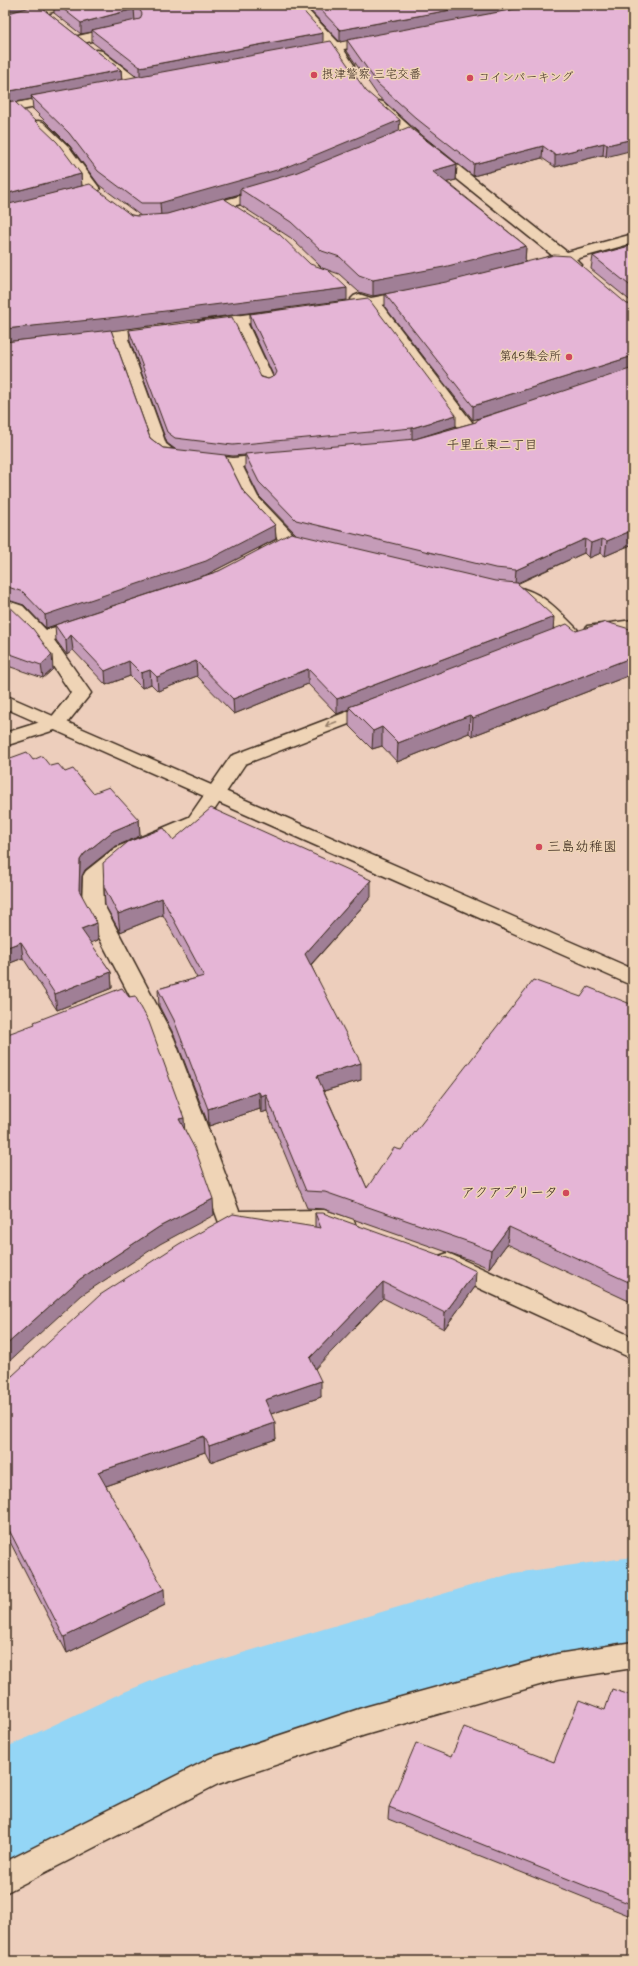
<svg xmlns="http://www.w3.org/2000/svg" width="638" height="1966" font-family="Mynerve,'Klee One',sans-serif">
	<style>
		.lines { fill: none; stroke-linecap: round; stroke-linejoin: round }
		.river { fill: #94d6f6; fill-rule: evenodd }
		.lane-casing { stroke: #3b2a1e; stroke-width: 3 }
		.street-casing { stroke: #3b2a1e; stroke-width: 3 }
		.secondary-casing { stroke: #3b2a1e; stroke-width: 3 }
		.lane { fill: #efd4b6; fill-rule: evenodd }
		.street { fill: #efd4b6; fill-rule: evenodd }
		.secondary { fill: #efd4b6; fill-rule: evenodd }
		.wall { fill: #c59cb8; stroke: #3b2a1e; fill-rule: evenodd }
		.shaded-wall { fill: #a07f96; stroke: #3b2a1e }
		.building { fill: #e5b5d6; stroke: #3b2a1e }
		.oneway { stroke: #957f6a }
		.poi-dot { fill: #d1495b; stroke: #efd4b6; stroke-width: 1.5 }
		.labels { text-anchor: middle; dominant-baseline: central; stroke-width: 3; stroke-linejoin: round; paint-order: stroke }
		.far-poi-label { font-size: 12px; fill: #3b2a1e; stroke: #efd4b6; text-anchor: start }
		.far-neighbourhood-label { font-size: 13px; fill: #3b2a1e; stroke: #efd4b6 }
		.poi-label { font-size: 14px; fill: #3b2a1e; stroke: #efd4b6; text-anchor: start }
	</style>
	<rect width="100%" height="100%" fill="#edcebc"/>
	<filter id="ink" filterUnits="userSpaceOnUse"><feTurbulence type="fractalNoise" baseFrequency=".025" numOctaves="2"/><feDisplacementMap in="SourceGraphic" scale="8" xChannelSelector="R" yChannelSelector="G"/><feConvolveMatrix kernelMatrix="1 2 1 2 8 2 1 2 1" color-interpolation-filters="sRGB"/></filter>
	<g filter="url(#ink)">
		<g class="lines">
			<path class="river" d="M 633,1557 L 633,1665 L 514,1683 L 189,1786 L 50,1857 L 5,1875 L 5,1748 L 117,1695 L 161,1677 L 514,1573 Z"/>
			<defs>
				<path id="lane" d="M 64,146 L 69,147 L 98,186 L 100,189 L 98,192 L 70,199 L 65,198 L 63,195 L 65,192 L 84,187 L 57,150 L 59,147 Z
					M 268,188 L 273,189 L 275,192 L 273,195 L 201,215 L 196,214 L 194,211 L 196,208 Z
					M 238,315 L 244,317 L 246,320 L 276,384 L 274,387 L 268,389 L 262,387 L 260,384 L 230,320 L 232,317 Z
					M 633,1642 L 633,1668 L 557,1680 L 365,1735 L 218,1784 L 5,1893 L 5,1862 L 211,1758 L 365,1707 L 557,1654 Z"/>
				<path id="street" d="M 49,5 L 70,5 L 68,8 L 5,24 L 5,16 Z
					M 290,5 L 303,5 L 340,44 L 354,65 L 352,68 L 342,68 L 330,49 Z
					M 120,26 L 126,30 L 125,33 L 79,44 L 74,43 L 73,40 L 74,37 Z
					M 97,50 L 102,51 L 141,81 L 143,84 L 141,87 L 131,87 L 92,57 L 90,54 L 92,51 Z
					M 378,101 L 383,102 L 416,132 L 567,252 L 633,234 L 633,243 L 576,259 L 582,265 L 579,268 L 569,268 L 562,263 L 542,269 L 537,267 L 534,264 L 537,261 L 553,256 L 406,138 L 373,108 L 371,105 L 373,102 Z
					M 38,121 L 43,122 L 69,147 L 71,150 L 69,153 L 59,153 L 33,128 L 31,125 L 33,122 Z
					M 413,290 L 418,292 L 421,295 L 418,298 L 382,305 L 475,426 L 477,430 L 475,434 L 469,435 L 463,434 L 367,307 L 343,312 L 338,310 L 335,307 L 338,304 L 352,301 L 351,299 L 354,296 L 359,294 L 371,298 Z
					M 279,310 L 285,312 L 287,315 L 285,318 L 204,330 L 198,328 L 196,325 L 198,322 L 204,320 Z
					M 160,325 L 166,327 L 168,330 L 166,333 L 128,339 L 166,444 L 175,451 L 233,458 L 274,454 L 280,455 L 282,459 L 280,463 L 243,467 L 258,497 L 295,536 L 298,540 C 291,550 273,558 262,555 L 259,551 L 262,547 L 278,539 L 244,503 L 226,467 L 170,460 L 164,459 L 152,450 L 113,340 L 85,344 L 79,342 L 77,339 L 79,336 L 85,334 Z
					M 513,586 C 543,592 556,608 577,629 L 579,633 L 577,637 L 570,639 L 563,637 C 546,619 531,601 507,595 L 504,591 L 507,587 Z
					M 5,600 L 23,606 L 46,630 L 84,618 L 91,620 L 93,624 L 91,628 L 54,640 L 91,693 L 88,697 L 64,727 L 5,746 L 5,733 L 50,719 L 71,693 L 36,641 L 9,614 L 5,612 Z
					M 633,620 L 633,632 L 594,636 L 587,634 L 585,630 L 587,626 Z
					M 378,700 L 385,702 L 388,706 L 385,710 L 245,764 L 203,827 L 129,858 L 103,879 L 104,905 L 174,1038 L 239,1211 L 324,1210 L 353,1219 L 356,1226 L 353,1233 L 344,1236 L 323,1228 L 240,1229 C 234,1227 228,1229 221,1227 L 218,1220 L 152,1038 L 82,905 L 83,876 L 86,871 L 115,848 L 189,817 L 231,756 Z
					M 448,1253 L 633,1337 L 633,1359 L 439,1270 L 436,1263 L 439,1256 Z"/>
				<path id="secondary" d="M 377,35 L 382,36 L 383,39 L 382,42 L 306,56 L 301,55 L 299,52 L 301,49 L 306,48 Z
					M 62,94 L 67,95 L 69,98 L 67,101 L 5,113 L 5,105 Z
					M 5,695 L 633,969 L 633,986 L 5,708 Z"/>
			</defs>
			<use href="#lane" class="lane-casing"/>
			<use href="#street" class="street-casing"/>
			<use href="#secondary" class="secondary-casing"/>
			<use href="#lane" class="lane"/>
			<use href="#street" class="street"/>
			<use href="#secondary" class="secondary"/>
		</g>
		<path class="wall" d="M 5,5 L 43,5 L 39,6 L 121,70 L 122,80 L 138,77 L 92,42 L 92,32 L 81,34 L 54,13 L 54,5 L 298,5 L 323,43 L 366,91 L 399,131 L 457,164 L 456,180 L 447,182 L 526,246 L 525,262 L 627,304 L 633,305 L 633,544 L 605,556 L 601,553 L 589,558 L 584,553 L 517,584 L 553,629 L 576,631 L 633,630 L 633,674 L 472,736 L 469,733 L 397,762 L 382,746 L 372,749 L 349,726 L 349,709 L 337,714 L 308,684 L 234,714 L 197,676 L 158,691 L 151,684 L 142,688 L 130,676 L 106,685 L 73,650 L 67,655 L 56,640 L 55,625 L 46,628 L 24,605 L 5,599 ZM 32,99 L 33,109 L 70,146 L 99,185 L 141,216 L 137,216 L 131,215 L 81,186 L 81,174 L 15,102 ZM 240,194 L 240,205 L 291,238 L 322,268 L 339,274 L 359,292 L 373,296 L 385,294 L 385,307 L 473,420 L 541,398 L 476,422 L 417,438 L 456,426 L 250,314 L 250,325 L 274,377 L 268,379 L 129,330 L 130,341 L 167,443 L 175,449 L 163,448 L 150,438 L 111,330 L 347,300 L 223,199 ZM 225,455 L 233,456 L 245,455 L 245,468 L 259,496 L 296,534 L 219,571 L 60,624 L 206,575 L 276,539 L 275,525 L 243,491 Z
			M 305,5 L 633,5 L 606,157 L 603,155 L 555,167 L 542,158 L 473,176 L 417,131 L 378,96 L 347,51 L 347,40 L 340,42 Z
			M 633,245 L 633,303 L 591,269 L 593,256 Z
			M 5,602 L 53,669 L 43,678 L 5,665 Z
			M 5,760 L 33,760 L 65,772 L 93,793 L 139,820 L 140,836 L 114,847 L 85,870 L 82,876 L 81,893 L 98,940 L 90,943 L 111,972 L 112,988 L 57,1010 L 23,958 L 5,965 Z
			M 173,840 L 371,897 L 311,965 L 361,1080 L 324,1091 L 367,1188 L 401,1150 L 581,997 L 633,1005 L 633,1303 L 507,1244 L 489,1268 L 470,1260 L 324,1209 L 307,1208 L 267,1111 L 261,1113 L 260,1109 L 209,1126 L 175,1037 L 159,1006 L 158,989 L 197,978 L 163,915 L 120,932 L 105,905 L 104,887 Z
			M 315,1213 L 475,1287 L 444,1329 L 383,1298 L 315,1368 L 321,1397 L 271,1414 L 276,1439 L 210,1462 L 205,1452 L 106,1486 L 165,1605 L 67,1653 L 5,1532 L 5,1378 L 12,1376 L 315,1227 Z
			M 633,1696 L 633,1917 L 388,1819 L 389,1807 L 451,1757 L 554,1762 L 605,1710 Z"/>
		<path class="shaded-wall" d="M 5,5 L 43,5 L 5,15 Z
			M 478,5 L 538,5 L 340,42 L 340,30 Z
			M 134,9 L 135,21 L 92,30 L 92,32 L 81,34 L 81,23 Z
			M 323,33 L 323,45 L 140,78 L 140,67 Z
			M 121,70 L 122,82 L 31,96 L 32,99 L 5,104 L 5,92 Z
			M 400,120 L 399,134 L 284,181 L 240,189 L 240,194 L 161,216 L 160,203 Z
			M 633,139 L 633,150 L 606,157 L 607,145 Z
			M 604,143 L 603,155 L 555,167 L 555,155 Z
			M 543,146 L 542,158 L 473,176 L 474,164 Z
			M 457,164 L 456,180 L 432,186 L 432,171 Z
			M 81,174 L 82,186 L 5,206 L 5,194 Z
			M 526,246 L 525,262 L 444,284 L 373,296 L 373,280 Z
			M 347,288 L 347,300 L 119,330 L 5,342 L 5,329 Z
			M 633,356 L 633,370 L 473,420 L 473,406 Z
			M 456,415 L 456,426 L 412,440 L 412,428 Z
			M 275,525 L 276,539 L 206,575 L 46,628 L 45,615 Z
			M 633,530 L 633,544 L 605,556 L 607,541 Z
			M 585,539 L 584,553 L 515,584 L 516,570 Z
			M 602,539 L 601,553 L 589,558 L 591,543 Z
			M 554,617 L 553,631 L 349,707 L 349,709 L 337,714 L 337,699 Z
			M 71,635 L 73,650 L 67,655 L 66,641 Z
			M 52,655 L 53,669 L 43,678 L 41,665 Z
			M 633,657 L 633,674 L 472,736 L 473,718 Z
			M 129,661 L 130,676 L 106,685 L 105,671 Z
			M 196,661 L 197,676 L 158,691 L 157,677 Z
			M 308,669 L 308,684 L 234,714 L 233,699 Z
			M 150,670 L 151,684 L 142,688 L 141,673 Z
			M 470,715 L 469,733 L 397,762 L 398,743 Z
			M 382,727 L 382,746 L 372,749 L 373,731 Z
			M 139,820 L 140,836 L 114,847 L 85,870 L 82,876 L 81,906 L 79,890 L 80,860 L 84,854 L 113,831 Z
			M 371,880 L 371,897 L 305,971 L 305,954 Z
			M 162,898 L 163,915 L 120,932 L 118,914 Z
			M 97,923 L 98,940 L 83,946 L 81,929 Z
			M 21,942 L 23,958 L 5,965 L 5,948 Z
			M 111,972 L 112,988 L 57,1010 L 55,994 Z
			M 361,1063 L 361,1080 L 317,1093 L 317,1076 Z
			M 259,1092 L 260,1109 L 209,1126 L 208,1109 Z
			M 266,1094 L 267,1111 L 261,1113 L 261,1096 Z
			M 184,1118 L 185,1134 L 179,1119 Z
			M 213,1199 L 214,1215 L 160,1244 L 82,1295 L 5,1365 L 5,1346 L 80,1279 L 159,1227 Z
			M 509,1227 L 507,1244 L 489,1268 L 491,1251 Z
			M 476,1271 L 475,1287 L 444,1329 L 445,1313 Z
			M 383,1282 L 383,1298 L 310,1374 L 310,1358 Z
			M 321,1381 L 321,1397 L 265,1416 L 265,1400 Z
			M 275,1423 L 276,1439 L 210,1462 L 209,1446 Z
			M 204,1436 L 205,1452 L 100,1488 L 98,1472 Z
			M 164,1589 L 165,1605 L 67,1653 L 64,1637 Z"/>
		<path class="building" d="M 38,5 L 121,70 L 5,92 L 5,14 Z
			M 58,5 L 298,5 L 323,33 L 140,67 L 92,30 L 140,19 L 142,14 L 140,10 L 134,9 L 81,23 Z
			M 316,5 L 478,5 L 340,30 Z
			M 537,5 L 633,5 L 633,139 L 607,145 L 604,143 L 555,155 L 543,146 L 474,164 L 417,119 L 378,84 L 347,40 Z
			M 331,41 L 366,91 L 400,120 L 284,168 L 160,203 L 141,203 L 98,171 L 69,133 L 31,96 Z
			M 14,101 L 57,142 L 81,174 L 5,194 L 5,102 Z
			M 409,127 L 457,164 L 432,171 L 526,246 L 444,267 L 373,280 L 359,275 L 340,257 L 322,251 L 291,222 L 240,189 L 295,173 Z
			M 90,184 L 131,215 L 137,216 L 167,214 L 223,198 L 279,234 L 310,264 L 328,270 L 347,288 L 118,317 L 5,329 L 5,205 Z
			M 633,245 L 633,288 L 593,256 Z
			M 554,255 L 570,256 L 627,304 L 633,305 L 633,356 L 473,406 L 385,294 L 446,282 Z
			M 368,298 L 456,415 L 412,428 L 233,445 L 175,438 L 167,432 L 129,330 L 232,317 L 261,377 L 268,379 L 275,376 L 277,372 L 250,314 Z
			M 111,330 L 150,438 L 163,448 L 225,455 L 243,491 L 275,525 L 206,561 L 45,615 L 23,592 L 5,586 L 5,342 Z
			M 633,368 L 633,530 L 607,541 L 602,539 L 591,543 L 585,539 L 516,570 L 495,568 L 296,520 L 259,482 L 245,454 L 415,439 L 476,422 L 478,419 Z
			M 291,533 L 495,581 L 517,583 L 554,617 L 337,699 L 308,669 L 233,699 L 196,661 L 157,677 L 150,670 L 141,673 L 129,661 L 105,671 L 71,635 L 66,641 L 55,625 L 219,571 Z
			M 5,602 L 33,629 L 52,655 L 41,665 L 5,652 Z
			M 606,622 L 633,630 L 633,657 L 473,718 L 470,715 L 398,743 L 382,727 L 373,731 L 349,707 L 567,624 L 576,631 Z
			M 27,752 L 33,760 L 42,756 L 50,766 L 58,764 L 65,772 L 73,769 L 93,793 L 109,787 L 139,820 L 113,831 L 84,854 L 80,860 L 79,890 L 97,923 L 81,929 L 111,972 L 55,994 L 21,942 L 5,948 L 5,760 Z
			M 211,808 L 371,880 L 305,954 L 361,1063 L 317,1076 L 367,1188 L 394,1148 L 401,1150 L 533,980 L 581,997 L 588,987 L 633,1005 L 633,1284 L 509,1227 L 491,1251 L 472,1243 L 325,1192 L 306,1191 L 266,1094 L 261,1096 L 259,1092 L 208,1109 L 174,1020 L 158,989 L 204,976 L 162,898 L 118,914 L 104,887 L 103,863 L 128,842 L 164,828 L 173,840 Z
			M 122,988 L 129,997 L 135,996 L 149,1022 L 184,1118 L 179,1119 L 196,1151 L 213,1199 L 159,1227 L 80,1279 L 5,1346 L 5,1035 L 35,1024 L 34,1022 Z
			M 315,1213 L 323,1213 L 453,1260 L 476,1271 L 445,1313 L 383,1282 L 310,1358 L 321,1381 L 265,1400 L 275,1423 L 209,1446 L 204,1436 L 98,1472 L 164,1589 L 64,1637 L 5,1522 L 5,1378 L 12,1376 L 100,1295 L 179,1244 L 233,1214 L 321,1228 Z
			M 612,1689 L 633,1696 L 633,1905 L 389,1807 L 416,1743 L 451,1757 L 464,1727 L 554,1762 L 579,1700 L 605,1710 Z"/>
		<defs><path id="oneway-shaft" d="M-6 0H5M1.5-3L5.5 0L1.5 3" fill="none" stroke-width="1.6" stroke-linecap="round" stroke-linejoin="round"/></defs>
		<use class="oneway" href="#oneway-shaft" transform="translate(331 724) rotate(159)"/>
	</g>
	<g class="poi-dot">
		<circle cx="314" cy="75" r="4"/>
		<circle cx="470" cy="78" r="4"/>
		<circle cx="569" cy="357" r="4"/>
		<circle cx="539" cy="847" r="4"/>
		<circle cx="566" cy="1193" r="4"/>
	</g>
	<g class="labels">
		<g class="far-poi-label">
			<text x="322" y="75">摂津警察 三宅交番</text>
			<text x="478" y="78">コインパーキング</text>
			<text x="561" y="357" text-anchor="end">第45集会所</text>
		</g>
		<g class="far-neighbourhood-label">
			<text x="492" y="445">千里丘東二丁目</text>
		</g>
		<g class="poi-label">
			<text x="547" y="847">三島幼稚園</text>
			<text x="558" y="1193" text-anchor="end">アクアプリータ</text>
		</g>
	</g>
	<rect width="638" height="1966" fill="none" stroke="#efd4b6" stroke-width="20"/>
	<rect x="10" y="10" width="618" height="1946" fill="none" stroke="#3b2a1e" stroke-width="1.5" filter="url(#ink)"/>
</svg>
